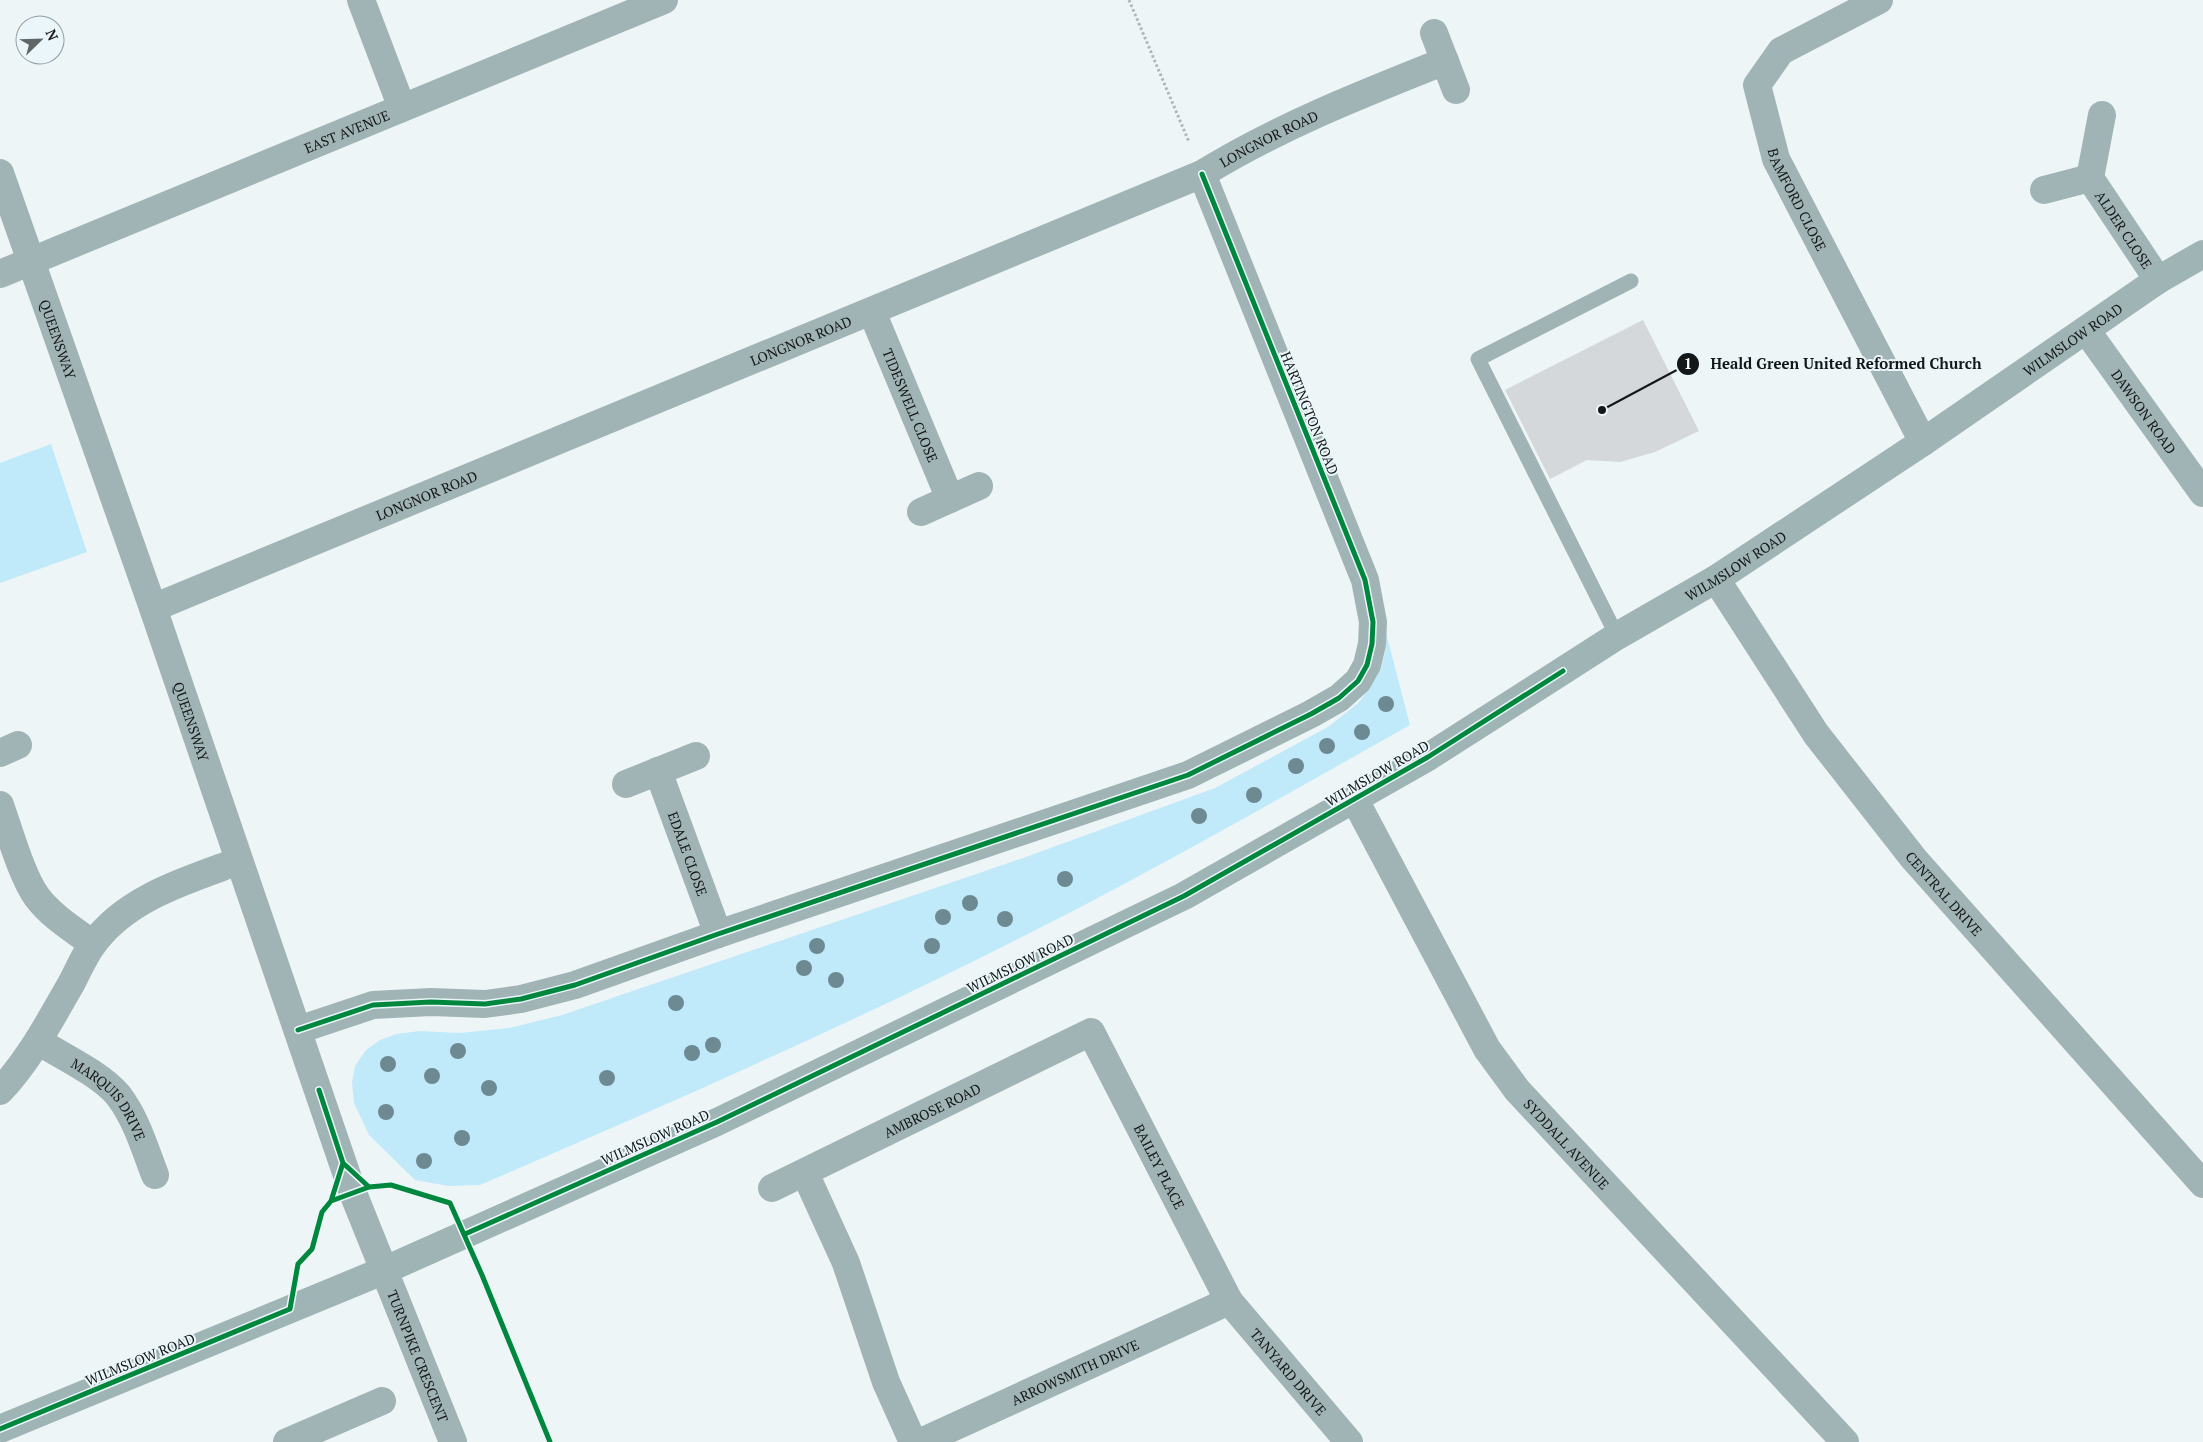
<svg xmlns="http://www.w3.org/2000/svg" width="2203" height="1442" font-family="'PT Serif',serif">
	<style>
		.green { fill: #c0eaf9 }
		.building { fill: #d4d8da }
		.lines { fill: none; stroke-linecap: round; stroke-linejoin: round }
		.path { stroke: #acb8b9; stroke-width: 3; stroke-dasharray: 2.5 2.5; stroke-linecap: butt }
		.lane { stroke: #a1b4b5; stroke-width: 15 }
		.street { stroke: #a1b4b5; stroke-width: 28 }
		.secondary { stroke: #9fb4b5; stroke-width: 28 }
		.cycleway-casing { stroke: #ebf6fa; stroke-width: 8 }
		.cycleway { stroke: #00873e; stroke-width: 5 }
		.tree { fill: #6d8991 }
		.labels { text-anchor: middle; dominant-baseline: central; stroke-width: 4; stroke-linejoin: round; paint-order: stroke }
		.street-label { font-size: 14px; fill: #131718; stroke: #ebf6fa }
		.leader { fill: none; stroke: #131718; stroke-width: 2 }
		.callout-dot { fill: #131718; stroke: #ebf6fa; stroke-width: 2 }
		.mark-label { font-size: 15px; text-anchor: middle; font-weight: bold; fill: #fff }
		.callout-label { font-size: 15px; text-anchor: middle; font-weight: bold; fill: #131718; stroke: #ebf6fa; stroke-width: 4; stroke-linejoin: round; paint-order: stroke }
	</style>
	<rect width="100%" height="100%" fill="#eef5f6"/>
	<path class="green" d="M 51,444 L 87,552 L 0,583 L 0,463 Z
		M 1386,633 L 1410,725 C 1275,801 1141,878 1002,947 C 831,1033 656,1109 480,1185 L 449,1186 L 415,1180 L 369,1135 L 354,1103 L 352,1082 L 355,1066 L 366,1050 L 380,1040 L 396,1034 L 420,1031 L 460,1033 L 509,1028 L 562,1015 L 1023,858 L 1215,788 L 1328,727 L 1357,704 L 1368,691 L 1381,668 L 1385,652 Z"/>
	<path class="building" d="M 1643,320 L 1699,431 L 1655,452 L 1620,462 L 1587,460 L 1550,479 L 1505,390 Z"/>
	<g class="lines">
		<path class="path" d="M 1129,0 L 1189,142"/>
		<path class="lane" d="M 1617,636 L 1478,359 L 1631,281"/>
		<g class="street">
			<path d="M 361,0 L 402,108"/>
			<path id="s1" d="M 1879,0 L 1781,51 L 1757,85 L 1776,159 L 1923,442"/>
			<path d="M 1434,33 L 1456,90"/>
			<path id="s2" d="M 2102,115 L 2090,178 L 2158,280"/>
			<path id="s3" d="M 0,173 L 153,608 L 353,1193 L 453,1442"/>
			<path d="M 2044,190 L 2090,178"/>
			<path id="s4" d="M 0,274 L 664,0"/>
			<path id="s5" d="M 872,312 L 950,499"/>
			<path id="s6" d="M 2086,330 L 2203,493"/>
			<path d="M 921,512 L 979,486"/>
			<path id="s7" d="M 1716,579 L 1816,734 L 1914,859 L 2203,1184"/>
			<path id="s8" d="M 153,608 L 1202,174 C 1278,127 1362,94 1445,61"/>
			<path d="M 0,753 L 18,745"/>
			<path id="s9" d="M 658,771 L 718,934"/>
			<path d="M 626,784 L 696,756"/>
			<path id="s10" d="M 1355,800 L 1487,1049 L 1517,1090 L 1845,1442"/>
			<path d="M 0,805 C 9,830 22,877 37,897 C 51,916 74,930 93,944"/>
			<path d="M 298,1030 L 373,1005 L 431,1002 L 485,1004 L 521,999 L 575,985 L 718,934 L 1188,775 L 1311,714 L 1339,698 L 1358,681 L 1367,665 L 1372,644 L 1373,622 L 1365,580 L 1202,174"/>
			<path id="s11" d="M 38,1041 C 63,1057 99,1073 118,1095 C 136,1118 145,1149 155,1175"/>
			<path d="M 0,1091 C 30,1059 49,1022 71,984 C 78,971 84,956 93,944 C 127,897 188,880 239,861"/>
			<path d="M 805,1173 L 846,1263 L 886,1382 L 913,1442"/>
			<path id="s12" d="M 772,1188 L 1091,1032 L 1229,1301 L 1349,1442"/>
			<path d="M 287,1442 L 382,1401"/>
			<path id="s13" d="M 921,1442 L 1229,1301"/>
		</g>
		<path class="secondary" id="s14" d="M 0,1429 L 385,1270 L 717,1122 L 1184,896 L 1428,757 L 1617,636 L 1716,579 L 1923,442 L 2158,280 L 2203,254"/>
		<defs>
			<path id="cycleway" d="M 298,1030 L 373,1005 L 431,1002 L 485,1004 L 521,999 L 575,985 L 718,934 L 1188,775 L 1311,714 L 1339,698 L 1358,681 L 1367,665 L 1372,644 L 1373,622 L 1365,580 L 1202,174
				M 319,1090 L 343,1163 L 369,1187
				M 331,1201 L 369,1187 L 391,1185 L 450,1203 L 482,1275 L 550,1442
				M 465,1234 L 717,1122 L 1184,896 L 1428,757 L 1563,671
				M 0,1429 L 290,1309 L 298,1264 L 312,1249 L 322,1212 L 331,1201 L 343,1163"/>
		</defs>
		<use href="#cycleway" class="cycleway-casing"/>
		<use href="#cycleway" class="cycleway"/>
	</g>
	<g class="tree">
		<circle cx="1386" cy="704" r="8"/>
		<circle cx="1362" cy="732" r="8"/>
		<circle cx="1327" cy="746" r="8"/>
		<circle cx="1296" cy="766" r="8"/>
		<circle cx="1254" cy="795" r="8"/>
		<circle cx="1199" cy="816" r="8"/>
		<circle cx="1065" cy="879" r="8"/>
		<circle cx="970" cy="903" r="8"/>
		<circle cx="943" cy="917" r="8"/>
		<circle cx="1005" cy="919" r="8"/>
		<circle cx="817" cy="946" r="8"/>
		<circle cx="932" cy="946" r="8"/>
		<circle cx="804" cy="968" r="8"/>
		<circle cx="836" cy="980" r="8"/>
		<circle cx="676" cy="1003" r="8"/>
		<circle cx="713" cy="1045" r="8"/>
		<circle cx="458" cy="1051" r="8"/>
		<circle cx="692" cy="1053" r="8"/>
		<circle cx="388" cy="1064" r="8"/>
		<circle cx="432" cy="1076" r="8"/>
		<circle cx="607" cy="1078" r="8"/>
		<circle cx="489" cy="1088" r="8"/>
		<circle cx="386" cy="1112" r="8"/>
		<circle cx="462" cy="1138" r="8"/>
		<circle cx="424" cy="1161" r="8"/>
	</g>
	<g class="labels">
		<g class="street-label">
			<text stroke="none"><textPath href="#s4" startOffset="375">EAST AVENUE</textPath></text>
			<text stroke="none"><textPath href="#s8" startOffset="1211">LONGNOR ROAD</textPath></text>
			<text stroke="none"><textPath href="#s1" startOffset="274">BAMFORD CLOSE</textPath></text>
			<text stroke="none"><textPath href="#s2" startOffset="126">ALDER CLOSE</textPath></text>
			<text stroke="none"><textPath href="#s3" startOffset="176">QUEENSWAY</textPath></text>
			<text stroke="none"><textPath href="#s14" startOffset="2348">WILMSLOW ROAD</textPath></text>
			<text stroke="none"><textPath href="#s8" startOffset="701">LONGNOR ROAD</textPath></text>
			<text stroke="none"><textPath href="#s5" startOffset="101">TIDESWELL CLOSE</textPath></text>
			<text stroke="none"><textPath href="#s6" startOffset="100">DAWSON ROAD</textPath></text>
			<text transform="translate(1310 413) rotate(68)">HARTINGTON ROAD</text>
			<text stroke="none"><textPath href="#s8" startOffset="296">LONGNOR ROAD</textPath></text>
			<text stroke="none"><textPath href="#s14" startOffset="1942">WILMSLOW ROAD</textPath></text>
			<text stroke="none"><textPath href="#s3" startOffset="581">QUEENSWAY</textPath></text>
			<text transform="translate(1377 773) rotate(-30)">WILMSLOW ROAD</text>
			<text stroke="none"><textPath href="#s9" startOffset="88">EDALE CLOSE</textPath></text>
			<text stroke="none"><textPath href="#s7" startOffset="389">CENTRAL DRIVE</textPath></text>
			<text transform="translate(1020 963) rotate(-26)">WILMSLOW ROAD</text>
			<text stroke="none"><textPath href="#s11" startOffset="94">MARQUIS DRIVE</textPath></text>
			<text stroke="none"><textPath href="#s12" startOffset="178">AMBROSE ROAD</textPath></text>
			<text transform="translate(655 1137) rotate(-24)">WILMSLOW ROAD</text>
			<text stroke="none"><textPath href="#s10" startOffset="406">SYDDALL AVENUE</textPath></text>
			<text stroke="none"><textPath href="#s12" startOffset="506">BAILEY PLACE</textPath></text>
			<text stroke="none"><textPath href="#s3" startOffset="1255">TURNPIKE CRESCENT</textPath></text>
			<text transform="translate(140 1359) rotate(-22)">WILMSLOW ROAD</text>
			<text stroke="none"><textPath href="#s13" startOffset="169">ARROWSMITH DRIVE</textPath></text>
			<text stroke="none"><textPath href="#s12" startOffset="750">TANYARD DRIVE</textPath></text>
		</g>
	</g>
	<path class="leader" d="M1602 410L1688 364"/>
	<g class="callout-dot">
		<circle cx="1602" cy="410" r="5"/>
		<circle cx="1688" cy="364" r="12"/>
	</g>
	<g class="mark-label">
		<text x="1688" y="369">1</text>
	</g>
	<g class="callout-label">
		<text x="1846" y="369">Heald Green United Reformed Church</text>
	</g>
	<g transform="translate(40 40) rotate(67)"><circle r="24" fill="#ebf6fa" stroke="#959da0"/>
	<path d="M0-4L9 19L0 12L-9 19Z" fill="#606566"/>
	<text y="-8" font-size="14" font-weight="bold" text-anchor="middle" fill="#131718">N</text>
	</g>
</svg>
